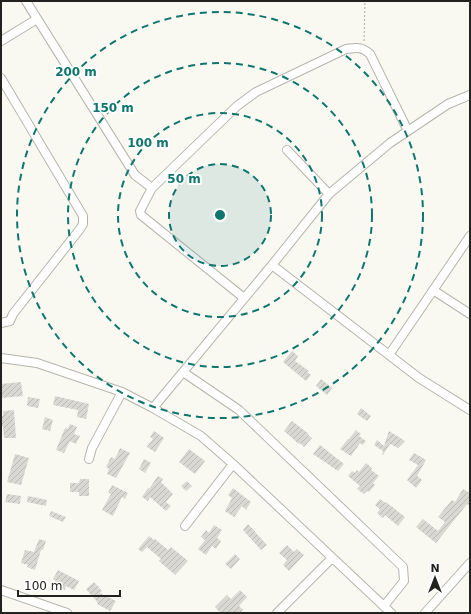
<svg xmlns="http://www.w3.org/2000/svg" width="471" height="614" font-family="'DejaVu Sans',sans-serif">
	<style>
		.building { fill: url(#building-hatch) }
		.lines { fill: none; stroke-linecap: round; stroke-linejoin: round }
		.minor-casing { stroke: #b5b5ad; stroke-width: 10 }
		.path { stroke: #aaaaa4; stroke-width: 1; stroke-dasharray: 2 2; stroke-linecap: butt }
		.minor { stroke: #fff; stroke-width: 8 }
		.ring { fill: none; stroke: #0f766e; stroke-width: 2; stroke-dasharray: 7 5 }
		.centre { fill: #0f766e; stroke: #fff; stroke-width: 2 }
		.ring-label { font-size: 12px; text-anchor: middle; font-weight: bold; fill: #0f766e; stroke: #fff; stroke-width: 4; stroke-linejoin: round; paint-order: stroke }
	</style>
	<defs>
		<pattern id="building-hatch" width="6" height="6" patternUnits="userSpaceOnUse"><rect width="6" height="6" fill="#d9d9d2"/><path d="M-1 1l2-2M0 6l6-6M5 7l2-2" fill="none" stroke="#babab4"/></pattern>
	</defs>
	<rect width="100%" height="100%" fill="#f9f9f2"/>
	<path class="building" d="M 292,351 L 298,356 L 295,361 L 309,371 L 307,372 L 311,375 L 306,381 L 283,362 Z
		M 321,379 L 332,388 L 327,395 L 316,386 Z
		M 21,382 L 23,396 L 1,398 L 1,384 Z
		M 55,396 L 89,404 L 86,419 L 77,417 L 78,410 L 53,405 Z
		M 28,397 L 40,399 L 38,408 L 27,406 Z
		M 361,408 L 371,416 L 367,421 L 357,414 Z
		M 14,410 L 16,438 L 4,438 L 3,426 L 1,427 L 1,416 L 3,416 L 3,411 Z
		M 45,417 L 53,420 L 50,431 L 42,429 Z
		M 292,421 L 309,434 L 308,435 L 312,438 L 304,447 L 300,443 L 299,444 L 284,431 Z
		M 70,424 L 77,427 L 74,434 L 80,436 L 76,444 L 70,441 L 64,453 L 56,450 L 65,428 L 68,429 Z
		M 356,430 L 361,434 L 359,436 L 366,441 L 363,445 L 360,443 L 351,456 L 340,449 L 348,439 L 349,439 Z
		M 154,431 L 164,438 L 155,452 L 147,447 L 153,439 L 150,437 Z
		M 389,431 L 405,441 L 398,448 L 390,444 L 383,455 L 382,455 L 383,451 L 374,445 L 377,440 L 384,446 Z
		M 320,445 L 344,464 L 338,471 L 313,454 Z
		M 120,448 L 130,453 L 116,478 L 107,474 L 109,469 L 106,467 L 111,457 L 115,459 Z
		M 189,449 L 205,461 L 195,474 L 179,462 Z
		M 414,453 L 426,460 L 417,476 L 422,480 L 416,488 L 407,480 L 418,465 L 409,460 Z
		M 15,454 L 29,458 L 21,485 L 7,482 Z
		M 144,459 L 151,463 L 145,473 L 139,469 Z
		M 366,463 L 372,468 L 371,470 L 379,476 L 373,483 L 375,485 L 369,492 L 367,491 L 364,494 L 357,489 L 360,486 L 348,476 L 352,471 L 355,473 L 357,470 L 359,472 Z
		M 158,476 L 163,479 L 161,482 L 173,494 L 166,502 L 171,506 L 166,511 L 150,497 L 148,501 L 142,497 L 148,488 L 149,489 Z
		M 80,479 L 89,479 L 89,496 L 79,496 L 79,492 L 70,492 L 70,483 L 79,483 Z
		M 187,481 L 192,486 L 186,491 L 181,486 Z
		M 112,485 L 128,493 L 125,499 L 122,497 L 113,516 L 102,510 L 111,494 L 108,493 Z
		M 233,488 L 251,502 L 246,510 L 242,506 L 234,517 L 225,511 L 232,498 L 228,495 Z
		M 463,489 L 470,493 L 470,506 L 467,504 L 436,543 L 416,527 L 423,519 L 438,531 L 445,522 L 438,517 L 452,500 L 455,502 Z
		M 7,494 L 21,496 L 20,504 L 5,502 Z
		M 28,496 L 47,500 L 46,506 L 27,502 Z
		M 380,499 L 385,503 L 386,502 L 405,517 L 398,526 L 385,515 L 383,518 L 377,513 L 380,509 L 375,505 Z
		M 51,511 L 66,517 L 63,522 L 49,516 Z
		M 248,524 L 267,545 L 261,550 L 243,530 Z
		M 214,525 L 222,530 L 217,538 L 221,541 L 216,549 L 212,546 L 206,555 L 198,549 L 205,540 L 201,537 L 206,530 L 209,533 Z
		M 149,536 L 154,540 L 155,539 L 168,550 L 171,547 L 188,561 L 175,575 L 159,561 L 161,559 L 147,547 L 142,552 L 138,549 Z
		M 39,539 L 46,541 L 43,550 L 41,550 L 35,570 L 27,567 L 28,565 L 21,563 L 25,550 L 34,552 Z
		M 287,545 L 294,552 L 297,549 L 304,555 L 289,571 L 283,565 L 287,560 L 279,553 Z
		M 235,554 L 240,559 L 231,569 L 225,564 Z
		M 58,570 L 79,581 L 74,590 L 66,586 L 65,590 L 54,584 L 56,581 L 53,579 Z
		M 94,582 L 102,591 L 100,593 L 116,601 L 110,611 L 97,604 L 98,603 L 86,589 Z
		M 240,590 L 247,597 L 239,606 L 243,610 L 240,613 L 221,613 L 215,607 L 227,595 L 231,599 Z"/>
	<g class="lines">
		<defs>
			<path id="minor" d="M 26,1 L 135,175 L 152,188 L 140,211 L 141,215 L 244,298
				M 1,41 L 37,19
				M 1,78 L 83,216 L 83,224 L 80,229 L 13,314 L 10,321 L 1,323
				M 287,150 L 329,194
				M 152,188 L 237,106 L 256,92 L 346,49 C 357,48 361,46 370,54 L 408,131
				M 272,265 L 419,378 L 470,410
				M 433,290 L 470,314
				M 389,355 L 470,236
				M 1,358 L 37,363 L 122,392 L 153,408 L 201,436 L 233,464 L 391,613
				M 183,372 L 239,410 L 403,567 L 404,581 L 384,606
				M 153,408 L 272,265 L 329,194 L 390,143 L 448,104 L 470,95
				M 89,459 L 92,448 L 122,392
				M 185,526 L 233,464
				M 1,590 L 67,613
				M 277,613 L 332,558
				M 425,613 L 470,563"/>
		</defs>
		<use href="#minor" class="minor-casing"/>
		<path class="path" d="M 364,41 L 365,1"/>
		<use href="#minor" class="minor"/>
	</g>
	<circle cx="220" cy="215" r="51" fill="#0f766e" fill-opacity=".12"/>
	<g class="ring">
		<circle cx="220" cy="215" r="51"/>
		<circle cx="220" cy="215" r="102"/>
		<circle cx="220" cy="215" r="152"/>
		<circle cx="220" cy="215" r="203"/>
	</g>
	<circle cx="220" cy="215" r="6" class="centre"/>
	<g class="ring-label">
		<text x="76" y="76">200 m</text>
		<text x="113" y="112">150 m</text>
		<text x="148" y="147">100 m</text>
		<text x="184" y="183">50 m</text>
	</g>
	<rect width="471" height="614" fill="none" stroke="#22221f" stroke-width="4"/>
	<g transform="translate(435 578)" stroke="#ffffff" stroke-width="3" paint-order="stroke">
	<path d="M0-3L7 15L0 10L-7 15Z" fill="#22221f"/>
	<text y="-6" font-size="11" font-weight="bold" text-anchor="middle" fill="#22221f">N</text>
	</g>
	<path d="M18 590v6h102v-6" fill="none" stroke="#22221f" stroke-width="2"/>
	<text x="24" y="590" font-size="12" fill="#22221f" stroke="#ffffff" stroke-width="3" paint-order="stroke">100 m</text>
</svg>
